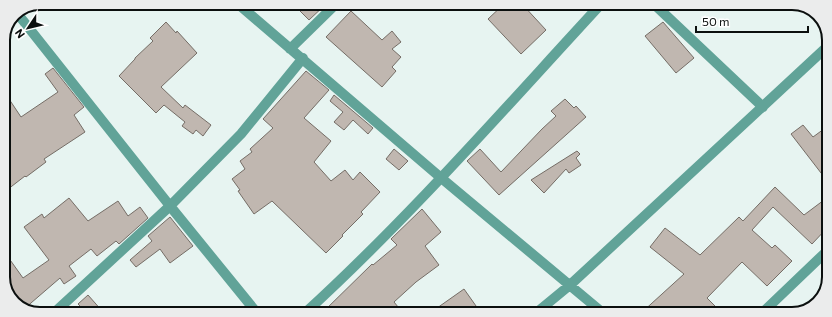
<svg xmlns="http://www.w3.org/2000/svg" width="832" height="317" font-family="Commissioner,sans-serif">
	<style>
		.building { fill: #c0b7b0; stroke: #756d66 }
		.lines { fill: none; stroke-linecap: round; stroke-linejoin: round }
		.street { stroke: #61a398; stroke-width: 10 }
		.rim { fill: none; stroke: #0b0f0e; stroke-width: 2 }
	</style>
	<rect width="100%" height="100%" fill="#e7f4f1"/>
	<path class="building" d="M 306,4 L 326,4 L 309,20 L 299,10 Z
		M 504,4 L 522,4 L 546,30 L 521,54 L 488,19 Z
		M 351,11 L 382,40 L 392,31 L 401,42 L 392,49 L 401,57 L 392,67 L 396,71 L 382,87 L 326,37 Z
		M 166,22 L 176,33 L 177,31 L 197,53 L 161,87 L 183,108 L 185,105 L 211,125 L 203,136 L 196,130 L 193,134 L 182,126 L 185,122 L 164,105 L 156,113 L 119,76 L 135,59 L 135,58 L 153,41 L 150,38 Z
		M 663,22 L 694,58 L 676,73 L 645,36 Z
		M 53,68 L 84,107 L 74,115 L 85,132 L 44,159 L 46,162 L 26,177 L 25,176 L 3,193 L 3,90 L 21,117 L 58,92 L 45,74 Z
		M 306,71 L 329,90 L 304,118 L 331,141 L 314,162 L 331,181 L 345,170 L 353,180 L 360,172 L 380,192 L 361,212 L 363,214 L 342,235 L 343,236 L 326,253 L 272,201 L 254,214 L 238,191 L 240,190 L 232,179 L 245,169 L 240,161 L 252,152 L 250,149 L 273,128 L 263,119 Z
		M 334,95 L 373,128 L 368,134 L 353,120 L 344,130 L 334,122 L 343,112 L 330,101 Z
		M 565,99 L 574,108 L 576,106 L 586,117 L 499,195 L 467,161 L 480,149 L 501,172 L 542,129 L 556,116 L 551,111 Z
		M 803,125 L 813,137 L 828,126 L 828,182 L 791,134 Z
		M 394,149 L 408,161 L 399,170 L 386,159 Z
		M 577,151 L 580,154 L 576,158 L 581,165 L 569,173 L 566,169 L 544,193 L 531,180 Z
		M 775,187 L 804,215 L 828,197 L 827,228 L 812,244 L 773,207 L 752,230 L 772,248 L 775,245 L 792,261 L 767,286 L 742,262 L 707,298 L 723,314 L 640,314 L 684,274 L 650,247 L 665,228 L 700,255 L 739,217 L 743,221 Z
		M 69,198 L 88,221 L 118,201 L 128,216 L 140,207 L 148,218 L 119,244 L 116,241 L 97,256 L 91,249 L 69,266 L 76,276 L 64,284 L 60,278 L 24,309 L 11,300 L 3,280 L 3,250 L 23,278 L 49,260 L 24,227 L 42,214 L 44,218 Z
		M 422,209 L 441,232 L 425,246 L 439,265 L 416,282 L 394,302 L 403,313 L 322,313 L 372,264 L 373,265 L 397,245 L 391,239 Z
		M 170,217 L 193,246 L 170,263 L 160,249 L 136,267 L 130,260 L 152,241 L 148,236 Z
		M 464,289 L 481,313 L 430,313 Z
		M 88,295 L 103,312 L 86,312 L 78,304 Z"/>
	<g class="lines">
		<path class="street" d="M 238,4 L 440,177 L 603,313
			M 655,5 L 763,107
			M 17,13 L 170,206 L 241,134 L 303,58
			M 290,49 L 336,4
			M 55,312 L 170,206 L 257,313
			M 305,313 C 410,217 504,109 601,4
			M 536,313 L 570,285 L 829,45
			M 761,314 L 827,251"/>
	</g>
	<path d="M0 0H832V317H0ZM40 10H792A30 30 0 0 1 822 40V277A30 30 0 0 1 792 307H40A30 30 0 0 1 10 277V40A30 30 0 0 1 40 10Z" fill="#ebecec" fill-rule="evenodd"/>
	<path class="rim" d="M40 10H792A30 30 0 0 1 822 40V277A30 30 0 0 1 792 307H40A30 30 0 0 1 10 277V40A30 30 0 0 1 40 10Z"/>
	<g transform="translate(28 28) rotate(235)" stroke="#ffffff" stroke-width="3" paint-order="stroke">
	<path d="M0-3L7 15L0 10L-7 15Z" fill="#0b0f0e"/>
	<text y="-6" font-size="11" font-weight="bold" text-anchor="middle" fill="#0b0f0e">N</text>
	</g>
	<path d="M696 26v6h112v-6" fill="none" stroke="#0b0f0e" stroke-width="2"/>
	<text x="702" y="26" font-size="12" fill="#0b0f0e" stroke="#ffffff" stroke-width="3" paint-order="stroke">50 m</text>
</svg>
